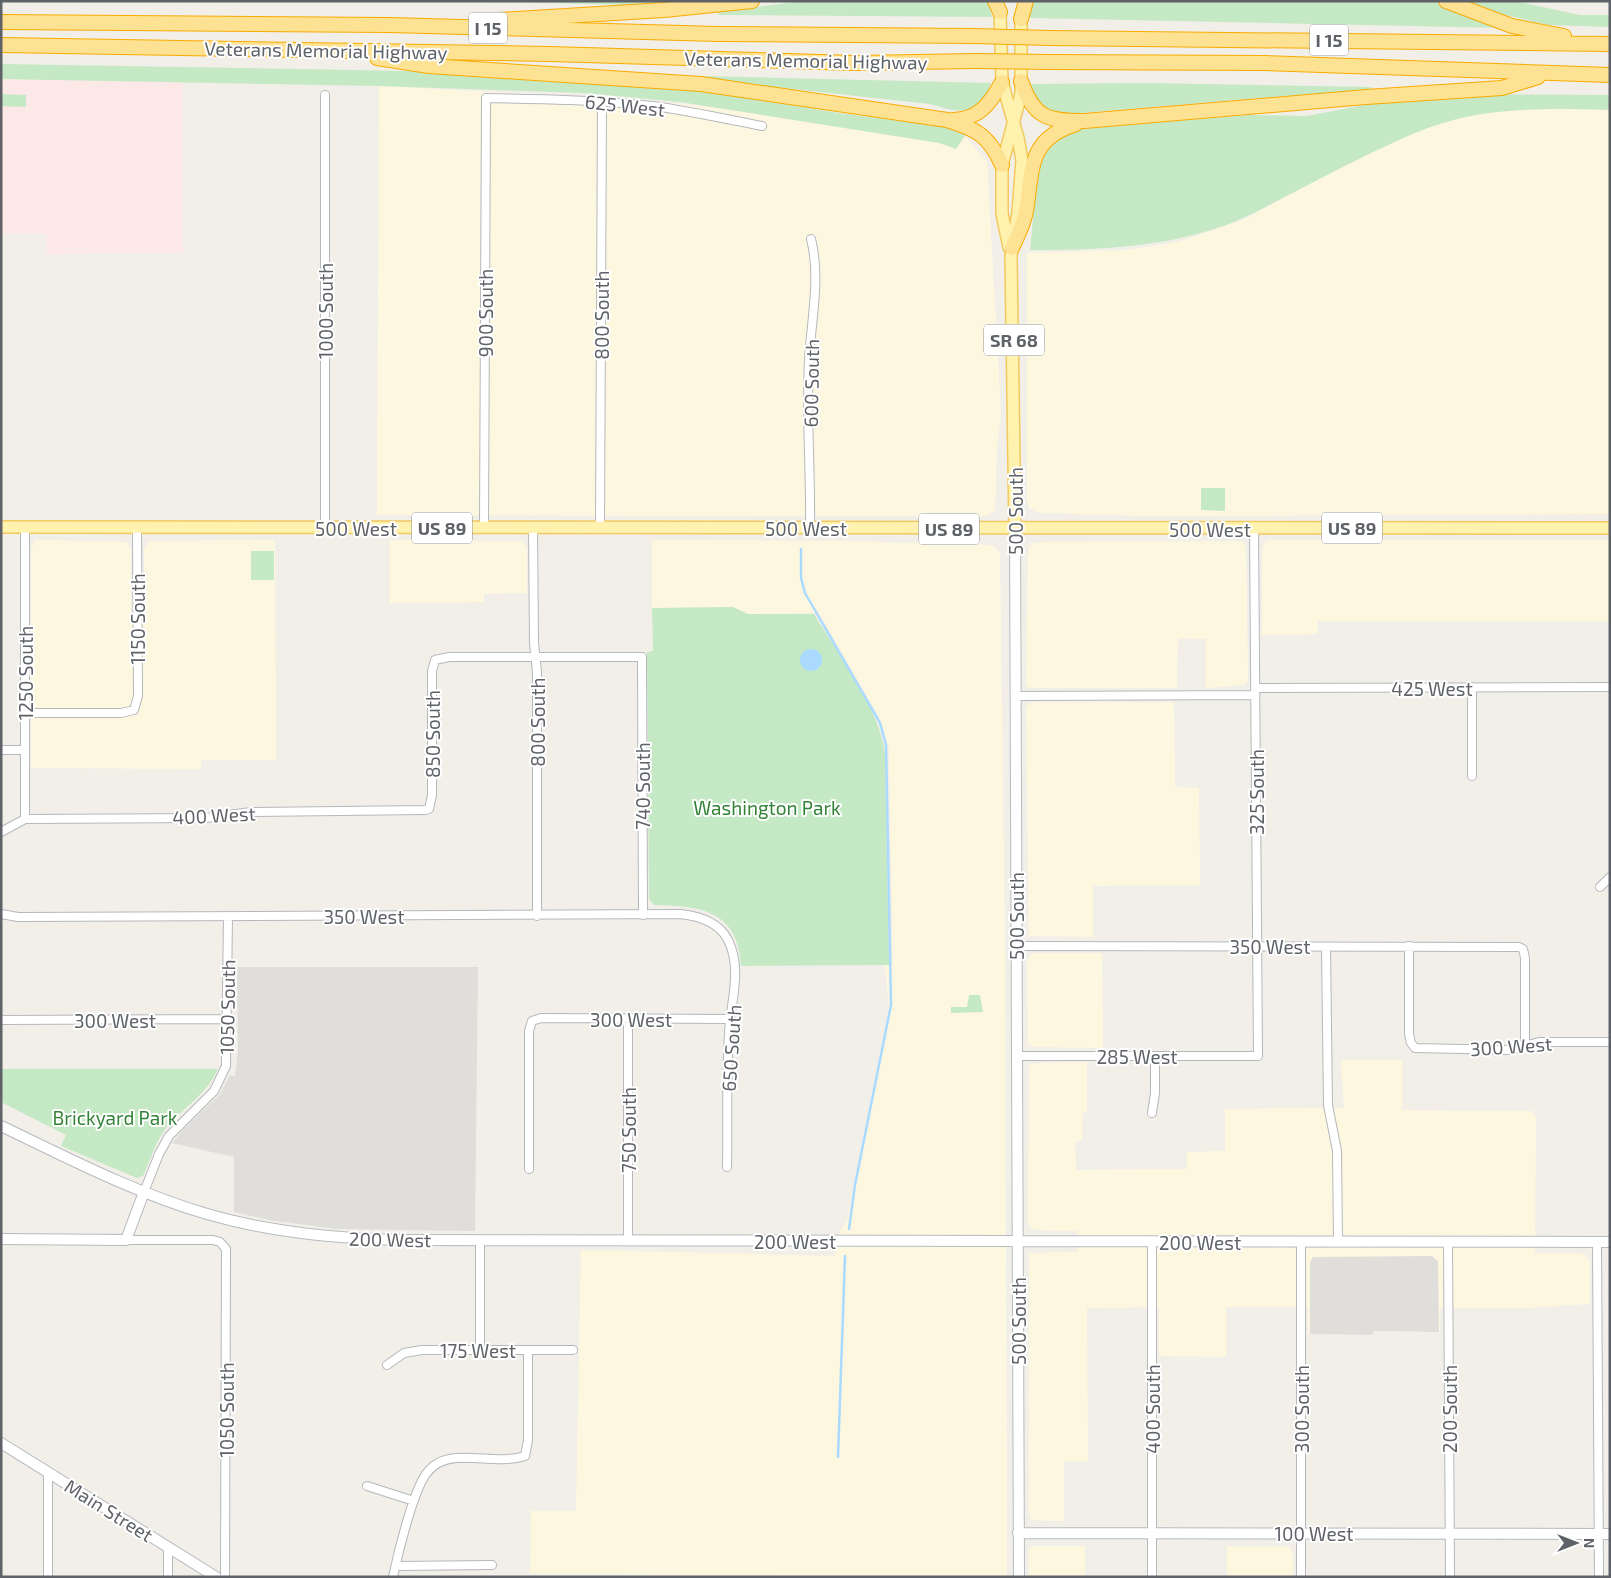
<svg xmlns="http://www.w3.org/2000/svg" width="1611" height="1578" font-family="'Exo 2',sans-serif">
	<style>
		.commercial { fill: #fef7e0 }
		.industrial { fill: #e0deda }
		.medical { fill: #fce8e6 }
		.green { fill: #c5e8c5 }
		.water { fill: #aadaff }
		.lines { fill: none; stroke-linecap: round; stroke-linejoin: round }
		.stream { stroke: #aadaff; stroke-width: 2.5 }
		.street-casing { stroke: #b5b8bc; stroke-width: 10 }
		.secondary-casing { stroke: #b6babf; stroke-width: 12 }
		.primary-casing { stroke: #f2c960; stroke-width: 14 }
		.highway-casing { stroke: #f9ab00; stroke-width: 16 }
		.street { stroke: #fff; stroke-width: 8 }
		.secondary { stroke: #fff; stroke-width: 10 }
		.primary { stroke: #fff2af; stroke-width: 11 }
		.highway { stroke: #fde293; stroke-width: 14 }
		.highway-bridge-casing { stroke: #f9ab00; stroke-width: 16; stroke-linecap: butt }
		.highway-bridge { stroke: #fde293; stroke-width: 14 }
		.labels { text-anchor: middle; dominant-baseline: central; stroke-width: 4; stroke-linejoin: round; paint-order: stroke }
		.shield { fill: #fff; stroke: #8f9295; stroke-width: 1 }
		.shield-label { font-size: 18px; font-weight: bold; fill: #5f6368 }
		.street-label { font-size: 19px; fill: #5f6368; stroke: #fff }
		.park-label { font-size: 19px; fill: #348238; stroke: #fff }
	</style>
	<rect width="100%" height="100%" fill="#f1efe8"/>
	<path class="commercial" d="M 379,86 L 647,100 L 965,136 L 987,162 L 1001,413 L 997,448 L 995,510 L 986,516 L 377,515 Z
		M 1610,102 L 1610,514 L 1148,516 L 1039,513 L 1029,508 L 1027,499 L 1027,253 L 1126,250 L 1178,242 L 1245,219 L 1407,132 L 1510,104 Z
		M 40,540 L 127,542 L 131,549 L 131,612 L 144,612 L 144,550 L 148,541 L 275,540 L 276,760 L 201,760 L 201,769 L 31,768 L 31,551 L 34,541 Z
		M 390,540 L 523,541 L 527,549 L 527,593 L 484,594 L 484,602 L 390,603 Z
		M 652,540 L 842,541 L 992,545 L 1000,553 L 1005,952 L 1007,1577 L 530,1574 L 531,1511 L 576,1511 L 581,1250 L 834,1256 L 839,1233 L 847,1221 L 889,1012 L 885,965 L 893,965 L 889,750 L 882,724 L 877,713 L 819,613 L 748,614 L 733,607 L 652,608 Z
		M 1271,540 L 1610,540 L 1610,621 L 1318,621 L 1318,634 L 1262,635 L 1262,548 L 1266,541 Z
		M 1240,541 L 1244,543 L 1246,549 L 1248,679 L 1245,685 L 1206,688 L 1206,639 L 1178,638 L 1177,688 L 1031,688 L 1026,686 L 1028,553 L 1030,546 L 1035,542 Z
		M 1031,702 L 1174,702 L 1175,787 L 1199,788 L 1200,885 L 1093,886 L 1093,937 L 1029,936 L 1026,707 Z
		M 1034,953 L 1102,953 L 1103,1048 L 1034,1047 L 1028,1044 L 1027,958 Z
		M 1341,1060 L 1402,1060 L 1402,1110 L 1532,1111 L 1536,1116 L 1535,1253 L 1585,1254 L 1590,1261 L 1590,1304 L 1523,1308 L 1440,1308 L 1440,1332 L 1374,1331 L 1372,1335 L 1308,1334 L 1308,1307 L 1226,1307 L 1226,1357 L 1159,1356 L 1159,1307 L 1087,1308 L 1088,1462 L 1064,1461 L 1064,1521 L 1031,1520 L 1029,1514 L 1029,1253 L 1077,1252 L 1077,1231 L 1034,1230 L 1028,1223 L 1029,1066 L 1035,1063 L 1087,1062 L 1087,1112 L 1082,1113 L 1082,1141 L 1075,1141 L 1076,1170 L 1187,1169 L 1187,1152 L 1225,1151 L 1225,1109 L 1344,1108 Z
		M 1032,1546 L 1085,1546 L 1085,1577 L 1029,1577 L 1029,1550 Z
		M 1227,1546 L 1290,1547 L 1293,1555 L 1293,1577 L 1227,1577 Z"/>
	<path class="industrial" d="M 237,967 L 478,967 L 475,1231 L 336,1229 L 269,1220 L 234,1212 L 234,1157 L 172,1143 L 183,1130 L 220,1094 L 230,1075 L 235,1076 L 238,1051 Z
		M 1432,1256 L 1438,1261 L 1439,1332 L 1374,1331 L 1372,1335 L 1310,1334 L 1310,1262 L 1313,1257 Z"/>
	<path class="medical" d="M 1,79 L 183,82 L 183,253 L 47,254 L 47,234 L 1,233 Z"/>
	<path class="green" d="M 446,1 L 680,1 L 632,5 Z
		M 803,1 L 989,1 L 992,17 L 719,15 L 717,12 Z
		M 1032,1 L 1437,1 L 1504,28 L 1030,18 Z
		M 1467,1 L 1514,1 L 1580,15 L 1610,15 L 1610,27 L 1548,25 L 1501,14 Z
		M 1,64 L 411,71 L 478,77 L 714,92 L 839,113 L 969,130 L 956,149 L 939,143 L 680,102 L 583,93 L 379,86 L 1,79 Z
		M 701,76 L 991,83 C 978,118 960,113 930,104 L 701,79 Z
		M 1145,83 L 1371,87 L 1371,89 L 1066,114 L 1044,109 L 1030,90 L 1030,84 Z
		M 1,94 L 26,95 L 26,107 L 1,106 Z
		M 1466,94 L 1610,95 L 1610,110 C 1543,108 1478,106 1415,133 C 1375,150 1335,171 1296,191 C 1270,204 1245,219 1217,228 C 1156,248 1094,250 1030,250 L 1038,167 L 1047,146 L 1076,129 L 1250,115 L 1307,116 L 1391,100 Z
		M 1201,488 L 1225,488 L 1225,511 L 1201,510 Z
		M 251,551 L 274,551 L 274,580 L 251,580 Z
		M 733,607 L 748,614 L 814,614 C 838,654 880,708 885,755 L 889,965 L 741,966 C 738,910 701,906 654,905 L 649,899 L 647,652 L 653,651 L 652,608 Z
		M 969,995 L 980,995 L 983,1012 L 951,1013 L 951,1007 L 967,1007 Z
		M 1,1069 L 218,1069 C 207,1094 184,1107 167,1127 C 155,1142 151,1159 143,1176 L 137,1178 L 61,1146 L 66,1135 L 1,1102 Z"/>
	<path class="water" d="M800 660a11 11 0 1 1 22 0a11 11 0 1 1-22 0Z"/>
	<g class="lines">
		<path class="stream" d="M 801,549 L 801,578 L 805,593 L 880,723 L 886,745 L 891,1005 L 855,1185 L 849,1229
			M 838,1457 L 845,1256"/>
		<defs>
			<path id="street" d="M 325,95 L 325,528
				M 25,527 L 25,819
				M 484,528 L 486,98 C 542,99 598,100 653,106 C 690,111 726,119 762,126
				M 533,528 L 534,643 L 537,672 L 537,916
				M 600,528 L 602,101
				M 810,528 C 811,472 806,416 809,360 C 811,321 821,278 811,239
				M 1472,687 L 1472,776
				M 1255,688 L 1610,687
				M 1015,696 L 1255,695
				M 25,713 L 121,713 L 134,710 L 138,696 L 137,528
				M 1,750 L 25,750
				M 1,832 L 25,819 L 206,818 L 251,812 L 425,810 L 429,809 L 432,795 L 432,671 L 435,660 L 449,657 L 642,657 L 643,915
				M 1600,887 L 1610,877
				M 1,914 L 18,917 L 680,914 C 699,916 719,922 728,940 C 743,970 730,1003 729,1034 C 726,1078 728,1123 727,1167
				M 1016,946 L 1519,947 L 1523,949 L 1525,958 L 1525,1045
				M 1409,946 L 1409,1034 L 1411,1043 L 1415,1048 L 1510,1050 L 1539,1042 L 1610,1042
				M 1326,947 L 1328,1105 L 1337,1151 L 1338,1242
				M 1,1020 L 228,1019
				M 1016,1056 L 1258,1056 L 1254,529
				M 1152,1113 L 1155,1093 L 1155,1056
				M 529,1169 L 529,1031 L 532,1021 L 541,1018 L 731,1019
				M 144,1192 L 159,1154 L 169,1136 L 214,1091 L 226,1066 L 228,916
				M 126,1240 L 213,1240 L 220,1242 L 226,1249 L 225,1577
				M 628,1241 L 628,1019
				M 1152,1242 L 1152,1577
				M 1301,1242 L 1301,1577
				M 1448,1242 L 1450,1577
				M 1597,1242 L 1599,1577
				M 480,1350 L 480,1241
				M 387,1365 L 404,1353 L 422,1350 L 573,1350
				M 48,1472 L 48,1577
				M 367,1486 L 414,1501
				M 396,1566 L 492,1565
				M 168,1577 L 168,1547
				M 393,1577 C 398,1553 413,1492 426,1474 C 433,1464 444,1459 456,1458 C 478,1456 503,1463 525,1456 L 528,1440 L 528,1350"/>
			<path id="secondary" d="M 1015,529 L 1019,1577
				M 1,1126 C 68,1158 135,1193 207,1214 C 272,1233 338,1239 405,1240 L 1610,1242
				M 1,1239 L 126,1240 L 144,1192
				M 1,1443 L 216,1577
				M 1018,1533 L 1610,1534"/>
			<path id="primary" d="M 1000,12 L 1002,82 L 1018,138 L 1022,160 L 1018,212 L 1011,256 L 1015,529
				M 1009,247 L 1002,214 L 1002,165 L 1021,94 L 1021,19
				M 1,527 L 1610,528"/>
			<path id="highway" d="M 995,1 L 1000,12
				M 1446,1 L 1512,26 L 1564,36
				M 1021,19 L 1026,1
				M 498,20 L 664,10 L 752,1
				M 1,22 L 389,25 L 718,34 L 975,36
				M 1049,38 L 1610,44
				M 1,45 L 550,54 L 855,63 L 976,61
				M 377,58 L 429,66 L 701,84 L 947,120 C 977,129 989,136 1002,165
				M 1047,62 L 1264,63 L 1610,75
				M 1021,81 C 1034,118 1047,121 1084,121 L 1366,97 L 1502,88 L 1538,77
				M 953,120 C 979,119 990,104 1002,82
				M 1012,248 C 1017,237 1024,224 1026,211 C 1033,170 1027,139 1076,124"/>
		</defs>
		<use href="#street" class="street-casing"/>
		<use href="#secondary" class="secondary-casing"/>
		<use href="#primary" class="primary-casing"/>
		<use href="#highway" class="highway-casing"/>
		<use href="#street" class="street"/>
		<use href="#secondary" class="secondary"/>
		<use href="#primary" class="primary"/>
		<use href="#highway" class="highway"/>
		<defs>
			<path id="highway-bridge" d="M 975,36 L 1049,38
				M 976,61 L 1047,62"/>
		</defs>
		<use href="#highway-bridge" class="highway-bridge-casing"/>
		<use href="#highway-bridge" class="highway-bridge"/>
	</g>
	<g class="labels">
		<g class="shield">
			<rect x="469" y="12.5" width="38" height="31" rx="4"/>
			<rect x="1310" y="24.5" width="38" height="31" rx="4"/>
			<rect x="984" y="324.5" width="60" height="31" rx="4"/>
			<rect x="412" y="512.5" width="60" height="31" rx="4"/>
			<rect x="1322" y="512.5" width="60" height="31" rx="4"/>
			<rect x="919" y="513.5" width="60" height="31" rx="4"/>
		</g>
		<g class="shield-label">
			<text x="488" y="28">I 15</text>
			<text x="1329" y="40">I 15</text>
			<text x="1014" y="340">SR 68</text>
			<text x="442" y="528">US 89</text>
			<text x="1352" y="528">US 89</text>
			<text x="949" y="529">US 89</text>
		</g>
		<g class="street-label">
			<text transform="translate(326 50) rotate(1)">Veterans Memorial Highway</text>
			<text transform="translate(806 60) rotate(1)">Veterans Memorial Highway</text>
			<text transform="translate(625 105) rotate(6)">625 West</text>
			<text transform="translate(325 311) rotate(-90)">1000 South</text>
			<text transform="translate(485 313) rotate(-90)">900 South</text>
			<text transform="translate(601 315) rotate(-90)">800 South</text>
			<text transform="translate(811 383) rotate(-89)">600 South</text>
			<text transform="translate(1015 511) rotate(-90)">500 South</text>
			<text x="356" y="528">500 West</text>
			<text x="806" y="528">500 West</text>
			<text x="1210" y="529">500 West</text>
			<text transform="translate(137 619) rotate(-90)">1150 South</text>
			<text transform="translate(25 673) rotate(-90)">1250 South</text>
			<text x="1432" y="688">425 West</text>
			<text transform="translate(537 722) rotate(-90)">800 South</text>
			<text transform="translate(432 734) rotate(-90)">850 South</text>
			<text transform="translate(642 786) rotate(-90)">740 South</text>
			<text transform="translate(1256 792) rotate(-90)">325 South</text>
			<text transform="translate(214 815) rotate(-3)">400 West</text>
			<text x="364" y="916">350 West</text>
			<text transform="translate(1016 916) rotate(-90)">500 South</text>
			<text x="1270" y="946">350 West</text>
			<text transform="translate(227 1007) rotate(-89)">1050 South</text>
			<text x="631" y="1019">300 West</text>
			<text x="115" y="1020">300 West</text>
			<text transform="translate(1511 1046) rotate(-4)">300 West</text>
			<text transform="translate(731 1048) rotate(-86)">650 South</text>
			<text x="1137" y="1056">285 West</text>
			<text transform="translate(628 1130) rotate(-90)">750 South</text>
			<text transform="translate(390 1239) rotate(1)">200 West</text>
			<text x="795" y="1241">200 West</text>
			<text x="1200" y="1242">200 West</text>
			<text transform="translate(1018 1321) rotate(-90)">500 South</text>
			<text x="478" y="1350">175 West</text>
			<text transform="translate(1152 1409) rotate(-90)">400 South</text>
			<text transform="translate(1301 1409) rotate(-90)">300 South</text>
			<text transform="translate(1449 1409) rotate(-90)">200 South</text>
			<text transform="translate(226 1410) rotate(-90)">1050 South</text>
			<text transform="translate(109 1510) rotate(32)">Main Street</text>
			<text x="1314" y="1533">100 West</text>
		</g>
		<g class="park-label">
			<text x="767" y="807">Washington Park</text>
			<text x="115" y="1117">Brickyard Park</text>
		</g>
	</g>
	<rect width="1611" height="1578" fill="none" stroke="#5f6368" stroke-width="5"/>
	<g transform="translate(1576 1543) rotate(90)" stroke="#ffffff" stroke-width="4" paint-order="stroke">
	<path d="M0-4L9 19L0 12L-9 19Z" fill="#5f6368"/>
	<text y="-8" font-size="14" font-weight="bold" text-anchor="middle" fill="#5f6368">N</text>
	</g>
</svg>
